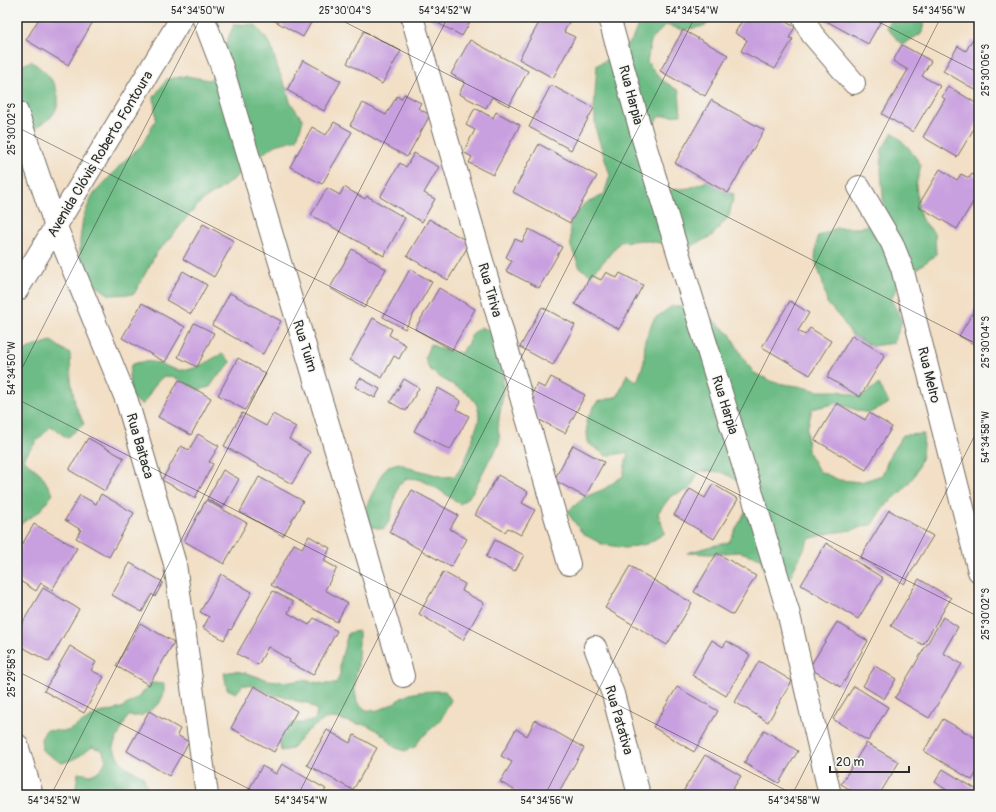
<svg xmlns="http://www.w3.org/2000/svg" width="996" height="812" font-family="Pangolin,sans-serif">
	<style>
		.forest { fill: #6dbc85; stroke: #4c7458 }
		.building { fill: #c9a0df }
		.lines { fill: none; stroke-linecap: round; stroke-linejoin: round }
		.minor-casing { stroke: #716a61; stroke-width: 24 }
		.minor { stroke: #fff; stroke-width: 22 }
		.ticks { fill: none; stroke: #2b2b2b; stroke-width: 1; stroke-opacity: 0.45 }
		.labels { text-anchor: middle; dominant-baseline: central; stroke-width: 3; stroke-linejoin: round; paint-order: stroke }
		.street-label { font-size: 14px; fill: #2b2b2b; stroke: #f6f6f2 }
		.neatline { fill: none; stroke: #2b2b2b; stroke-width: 1.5 }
		.ticks-label { font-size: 10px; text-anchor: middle; fill: #2b2b2b }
	</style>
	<rect width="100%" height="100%" fill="#f6f6f2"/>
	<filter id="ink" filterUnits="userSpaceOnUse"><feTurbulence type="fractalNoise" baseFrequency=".025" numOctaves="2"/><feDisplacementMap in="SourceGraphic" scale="8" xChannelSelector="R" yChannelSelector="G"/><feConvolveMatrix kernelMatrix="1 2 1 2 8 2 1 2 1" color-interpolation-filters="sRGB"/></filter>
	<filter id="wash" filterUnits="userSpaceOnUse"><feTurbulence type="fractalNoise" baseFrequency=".012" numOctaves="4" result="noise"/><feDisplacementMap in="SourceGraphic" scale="16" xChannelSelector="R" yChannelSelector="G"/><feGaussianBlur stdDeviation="0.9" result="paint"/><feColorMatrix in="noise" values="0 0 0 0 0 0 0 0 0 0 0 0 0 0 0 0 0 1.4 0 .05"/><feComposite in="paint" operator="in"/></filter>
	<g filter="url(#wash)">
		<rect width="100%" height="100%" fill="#f2dfc5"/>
		<path class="forest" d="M 641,17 L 715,17 L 705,26 L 683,30 L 666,25 L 651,40 L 647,62 L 662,80 L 679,91 L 681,115 L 659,116 L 647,135 L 669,190 L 689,188 L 710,180 L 728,193 L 734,194 L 729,216 L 712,236 L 689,247 L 666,244 L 643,240 L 620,242 L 606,259 L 591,275 L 580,268 L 571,247 L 570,223 L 584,204 L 604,195 L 610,175 L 596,131 L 594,108 L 597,65 L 616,55 L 632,40 Z
			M 895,17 L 925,17 L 922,33 L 902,45 L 886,27 Z
			M 234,24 L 255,25 L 270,43 L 278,69 L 287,90 L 290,102 L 303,120 L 297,139 L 276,145 L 257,157 L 241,173 L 222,188 L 202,201 L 187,217 L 173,235 L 157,252 L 134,294 L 110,295 L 92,283 L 80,263 L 80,240 L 83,218 L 92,196 L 107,180 L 123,162 L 142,145 L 156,119 L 154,97 L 167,79 L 187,76 L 209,80 L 228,69 L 225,46 Z
			M 31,61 C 45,71 60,84 58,103 C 57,108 55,113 51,117 C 46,121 39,125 34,130 L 17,101 L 19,89 L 18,77 L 21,66 Z
			M 893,132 L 908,147 L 921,165 L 916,185 L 918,206 L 921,218 L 935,234 L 936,255 L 901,280 L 891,299 L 902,321 L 894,343 L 872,346 L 852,335 L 842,320 L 827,303 L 822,280 L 815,260 L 817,237 L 836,228 L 860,228 L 882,219 L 883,196 L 881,171 L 882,149 Z
			M 672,306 L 694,308 L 711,318 L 730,334 L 742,356 L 754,373 L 776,383 L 798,386 L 818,391 L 840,391 L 860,397 L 879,384 L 889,403 L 869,413 L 859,411 L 837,403 L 812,409 L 807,430 L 808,452 L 819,471 L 839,480 L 861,482 L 882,475 L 891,453 L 903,435 L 924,434 L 922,456 L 915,475 L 901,492 L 885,506 L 873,524 L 852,530 L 830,533 L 809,539 L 789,579 L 766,580 L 761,558 L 739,552 L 710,554 L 687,553 L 708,547 L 729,542 L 751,501 L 741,482 L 721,472 L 699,471 L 690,489 L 671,496 L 658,513 L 665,533 L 647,544 L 625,548 L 602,544 L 583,534 L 567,512 L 585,497 L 604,489 L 623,476 L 628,452 L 607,456 L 588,443 L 586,420 L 597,402 L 618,396 L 627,374 L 637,382 L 644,362 L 645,340 L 654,319 Z
			M 480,327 L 491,331 L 497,340 L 503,372 L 503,395 L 499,418 L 498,429 L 500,440 L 496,450 L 489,460 L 475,488 L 469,497 L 460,504 C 447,496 435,485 420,480 C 416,478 411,479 407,478 L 398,486 L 395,496 L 390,520 L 384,529 L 372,527 L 367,517 L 366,507 L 381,475 L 388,466 L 399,463 L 412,469 L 422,471 L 443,477 L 455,476 C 465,464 470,450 474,434 C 476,428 480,420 479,413 C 477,390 443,384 430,369 C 427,366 426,361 425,357 L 430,344 L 441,349 L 461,353 L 468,343 L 472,334 Z
			M 51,341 L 70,354 L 71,379 L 75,404 L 84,424 L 67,438 L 51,426 L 36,442 L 23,459 L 41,474 L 53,494 L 40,511 L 22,523 L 17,529 L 17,355 L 29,348 Z
			M 222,354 L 231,362 L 224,371 L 216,378 L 210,387 L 199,390 L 172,376 L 161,378 C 153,386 149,396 142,405 L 132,398 L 129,376 L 131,365 C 143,360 152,361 164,365 C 171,368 177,371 185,370 C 199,369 210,359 222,354 Z
			M 359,631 L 359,643 L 358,655 L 358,667 L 355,679 L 355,690 L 357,702 L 366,710 C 370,710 374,711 378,710 C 390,707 399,698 410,694 C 420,691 434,691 445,691 L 451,700 L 440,721 L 421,738 L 415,747 L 404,751 L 394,747 L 387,738 L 378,731 L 367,725 L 357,724 L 335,718 L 325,719 L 306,732 L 292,749 L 281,751 L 279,740 L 284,730 L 292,723 L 303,723 L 315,720 L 317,710 L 307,703 L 296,701 L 285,697 L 274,695 L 254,686 L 243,685 L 236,693 L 227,689 L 224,673 L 235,671 L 246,673 L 268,680 L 291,682 L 302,680 L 325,684 L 336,684 L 340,674 L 340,663 L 348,633 Z
			M 153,683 L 164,684 L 164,694 L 159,704 L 149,711 L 141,716 L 128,716 L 113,746 C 120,766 126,767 143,776 L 147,787 L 137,790 L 126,787 L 115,785 L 110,795 L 75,795 L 78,773 L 91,775 L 101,770 L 106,760 L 102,750 L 92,747 C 82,755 74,760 62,763 L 52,757 L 42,750 L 41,739 L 46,730 L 58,731 L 68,731 L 98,713 L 110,711 L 121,708 L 131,702 L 141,695 L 149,685 Z"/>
		<g id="blocks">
			<path class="building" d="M 40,17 L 94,17 L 95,18 L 68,65 L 26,40 Z
				M 268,17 L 314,17 L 303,37 Z
				M 430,17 L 473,17 L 462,36 L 430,19 Z
				M 545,17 L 565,17 L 570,20 L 564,32 L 575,37 L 553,78 L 519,59 L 541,19 L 543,20 Z
				M 744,17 L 751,17 L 758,21 L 761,17 L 777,17 L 795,27 L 789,38 L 793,39 L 775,69 L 741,51 L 747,40 L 735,33 Z
				M 819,17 L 883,17 L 868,44 Z
				M 683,30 L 728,55 L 705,96 L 660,71 Z
				M 364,31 L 401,51 L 382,84 L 347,63 Z
				M 470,40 L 528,71 L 509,106 L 492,97 L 486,108 L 459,94 L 465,82 L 451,74 Z
				M 972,40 L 979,43 L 979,92 L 943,71 L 958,46 L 966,51 Z
				M 902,45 L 931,61 L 922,76 L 940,86 L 913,132 L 882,114 L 908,70 L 893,61 Z
				M 303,60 L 341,81 L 324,111 L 287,90 Z
				M 551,85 L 594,108 L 571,150 L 529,127 Z
				M 948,86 L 979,105 L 979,120 L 957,157 L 923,137 L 945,99 L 942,97 Z
				M 404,94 L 421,103 L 418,108 L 430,115 L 407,157 L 350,125 L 363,103 L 386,115 L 397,96 L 401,99 Z
				M 711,100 L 764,130 L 728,193 L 675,163 Z
				M 475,108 L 493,118 L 496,112 L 520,125 L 493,175 L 469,163 L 472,157 L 463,152 L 475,130 L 466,125 Z
				M 334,122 L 352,132 L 322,184 L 290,167 L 312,127 L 326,135 Z
				M 539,144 L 597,176 L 570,223 L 513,192 Z
				M 414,153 L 439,167 L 424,193 L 435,199 L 422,222 L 380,197 L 400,163 L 406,167 Z
				M 940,169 L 957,180 L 961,174 L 969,178 L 972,174 L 979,179 L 979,192 L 957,229 L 918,206 Z
				M 344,187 L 365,199 L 367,196 L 405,218 L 384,256 L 311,215 L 327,188 L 340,195 Z
				M 429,219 L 470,243 L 448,280 L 407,256 Z
				M 203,224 L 234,241 L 214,277 L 183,259 Z
				M 529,229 L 562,247 L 539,288 L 506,271 L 512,261 L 506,257 L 515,239 L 522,242 Z
				M 352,249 L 386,269 L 364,308 L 330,288 Z
				M 410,269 L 432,282 L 405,329 L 383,317 Z
				M 183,271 L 207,285 L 191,314 L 166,300 Z
				M 606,272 L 617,278 L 620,273 L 643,285 L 619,329 L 585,310 L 575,304 L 591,275 L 601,280 Z
				M 439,288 L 475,309 L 452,350 L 415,329 Z
				M 230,293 L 281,321 L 263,354 L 212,325 Z
				M 790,301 L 809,313 L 798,331 L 805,335 L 810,328 L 831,341 L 810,375 L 762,347 Z
				M 979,302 L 979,347 L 959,336 Z
				M 142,303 L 185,327 L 165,362 L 122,338 Z
				M 542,307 L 575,325 L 553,365 L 520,347 Z
				M 373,318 L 392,329 L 389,335 L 406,345 L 399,359 L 394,356 L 382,378 L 350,360 Z
				M 194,323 L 214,333 L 197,367 L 178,357 Z
				M 852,335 L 885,355 L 860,397 L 827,377 Z
				M 238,358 L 266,374 L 245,410 L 218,395 Z
				M 551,377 L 585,395 L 565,433 L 530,415 L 535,405 L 528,401 L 537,384 L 545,388 Z
				M 360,378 L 380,389 L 375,398 L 355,387 Z
				M 404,379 L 419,388 L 406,411 L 390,402 Z
				M 179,380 L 211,398 L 191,435 L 158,417 Z
				M 438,388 L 461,401 L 456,409 L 469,416 L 450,450 L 414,431 Z
				M 837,403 L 865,420 L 869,413 L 892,427 L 866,470 L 815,440 Z
				M 242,413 L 266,426 L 273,414 L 296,427 L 289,439 L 310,452 L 292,484 L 224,446 Z
				M 198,434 L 219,446 L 209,462 L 213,464 L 195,498 L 162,480 L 181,446 L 189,450 Z
				M 88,438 L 124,458 L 105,491 L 69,470 Z
				M 573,445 L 604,462 L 585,497 L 554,480 Z
				M 223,470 L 239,479 L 223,508 L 207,499 Z
				M 498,475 L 528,492 L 522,503 L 535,510 L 521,535 L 508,528 L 505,532 L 475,515 Z
				M 259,477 L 303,501 L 283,536 L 240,512 Z
				M 713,484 L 738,499 L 714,539 L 674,515 L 690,489 L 705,498 Z
				M 412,490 L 458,515 L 450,529 L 467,539 L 451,567 L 389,532 Z
				M 101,494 L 134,513 L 109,557 L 76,538 L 81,530 L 65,520 L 80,495 L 96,504 Z
				M 206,500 L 247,523 L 224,564 L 184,541 Z
				M 889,510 L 933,536 L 904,584 L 860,558 Z
				M 34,524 L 77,548 L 52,590 L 41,583 L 36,591 L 17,579 L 17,553 Z
				M 309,536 L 330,548 L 324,561 L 337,568 L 325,590 L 347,603 L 337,622 L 271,585 L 294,544 L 302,548 Z
				M 495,540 L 524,555 L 515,571 L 486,557 Z
				M 826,543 L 883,578 L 858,619 L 801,585 Z
				M 717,553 L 756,576 L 733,615 L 694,592 Z
				M 130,563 L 163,582 L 155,597 L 152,594 L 142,612 L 112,595 Z
				M 630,566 L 692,603 L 667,645 L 605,608 Z
				M 443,572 L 465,584 L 462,591 L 484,603 L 463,640 L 419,614 Z
				M 221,574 L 252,592 L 231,630 L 230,629 L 224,640 L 203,628 L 209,617 L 200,612 Z
				M 919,579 L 951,598 L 923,645 L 891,626 Z
				M 43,588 L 79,609 L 49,662 L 17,644 L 17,632 Z
				M 273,591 L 293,602 L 288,613 L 309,625 L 314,618 L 337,631 L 313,675 L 289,662 L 290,660 L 268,647 L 258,665 L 237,654 Z
				M 943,617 L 958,627 L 943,653 L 962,664 L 929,718 L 895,698 Z
				M 837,622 L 868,641 L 841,687 L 809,668 Z
				M 140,623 L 174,642 L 149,685 L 116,666 Z
				M 712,640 L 723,647 L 727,641 L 750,655 L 726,696 L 692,675 Z
				M 70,646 L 96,662 L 91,670 L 104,677 L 84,713 L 44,691 Z
				M 759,661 L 792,681 L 768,722 L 735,702 Z
				M 875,666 L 896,679 L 884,699 L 863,686 Z
				M 254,686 L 297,711 L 274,752 L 231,728 Z
				M 854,686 L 888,707 L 868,741 L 833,719 Z
				M 677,687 L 718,711 L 694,752 L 653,727 Z
				M 149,711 L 180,729 L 177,735 L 189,742 L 169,776 L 127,751 Z
				M 943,719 L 979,740 L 979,769 L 972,780 L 924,751 Z
				M 535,720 L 584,748 L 557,795 L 523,795 L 500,782 L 512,762 L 501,756 L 516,729 L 527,736 Z
				M 327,730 L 350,743 L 354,735 L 377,748 L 353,790 L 307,765 Z
				M 764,730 L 798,751 L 779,783 L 744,763 Z
				M 866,743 L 899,762 L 879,795 L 859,795 L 841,784 Z
				M 705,755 L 741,776 L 729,795 L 681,795 Z
				M 282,764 L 326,789 L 322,795 L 246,795 L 262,766 L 276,774 Z
				M 943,769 L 979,791 L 979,795 L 946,795 L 948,791 L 935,782 Z"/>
		</g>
	</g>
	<g filter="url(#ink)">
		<use href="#blocks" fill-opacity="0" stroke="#716a61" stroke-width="1"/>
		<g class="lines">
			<defs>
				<path id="minor" d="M 203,17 L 221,64 L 403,676
					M 412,17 L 569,564
					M 609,17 L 642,135 L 788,611 L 830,795
					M 803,17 L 812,34 L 854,83
					M 17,112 L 56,227 L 127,401 L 175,564 L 207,795
					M 859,187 L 892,243 L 902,268 L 979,571
					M 17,290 L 182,17
					M 595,647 L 613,694 L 639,795
					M 17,745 L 32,795"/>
			</defs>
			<use href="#minor" class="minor-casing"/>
			<use href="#minor" class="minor"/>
		</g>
	</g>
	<path class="ticks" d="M 335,17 L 979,345M 869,17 L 979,73M 17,127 L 979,617M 17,378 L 201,17M 17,399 L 795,795M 17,671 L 261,795M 51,795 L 448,17M 298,795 L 695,17M 545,795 L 941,17M 792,795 L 979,427"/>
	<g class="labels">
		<g class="street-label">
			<text transform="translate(631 95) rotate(75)">Rua Harpia</text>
			<text transform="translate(100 154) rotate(-59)">Avenida Clóvis Roberto Fontoura</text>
			<text transform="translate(490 290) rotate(74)">Rua Tiriva</text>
			<text transform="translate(305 346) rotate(73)">Rua Tuim</text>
			<text transform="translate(929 375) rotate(76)">Rua Melro</text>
			<text transform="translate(725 405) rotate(73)">Rua Harpia</text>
			<text transform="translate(140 446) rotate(74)">Rua Baitaca</text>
			<text transform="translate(619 720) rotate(74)">Rua Patativa</text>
		</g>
	</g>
	<rect width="996" height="812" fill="none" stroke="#f6f6f2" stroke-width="44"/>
	<path d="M830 766v6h79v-6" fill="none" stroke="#2b2b2b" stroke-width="2"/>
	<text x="836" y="766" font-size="12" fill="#2b2b2b" stroke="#f6f6f2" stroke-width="3" paint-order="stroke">20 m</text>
	<rect x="22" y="22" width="952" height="768" class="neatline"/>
	<g class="ticks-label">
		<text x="198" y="14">54°34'50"W</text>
		<text x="345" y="14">25°30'04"S</text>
		<text x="445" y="14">54°34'52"W</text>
		<text x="692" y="14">54°34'54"W</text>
		<text x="939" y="14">54°34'56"W</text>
		<text transform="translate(985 70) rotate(-90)" y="4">25°30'06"S</text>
		<text transform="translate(11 129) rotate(-90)" y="4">25°30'02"S</text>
		<text transform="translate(985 342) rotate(-90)" y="4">25°30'04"S</text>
		<text transform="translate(11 368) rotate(-90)" y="4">54°34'50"W</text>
		<text transform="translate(985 437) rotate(-90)" y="4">54°34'58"W</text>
		<text transform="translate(985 614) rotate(-90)" y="4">25°30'02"S</text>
		<text transform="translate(11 673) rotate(-90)" y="4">25°29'58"S</text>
		<text x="54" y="804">54°34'52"W</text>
		<text x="301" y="804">54°34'54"W</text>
		<text x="547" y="804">54°34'56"W</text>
		<text x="794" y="804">54°34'58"W</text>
	</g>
</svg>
